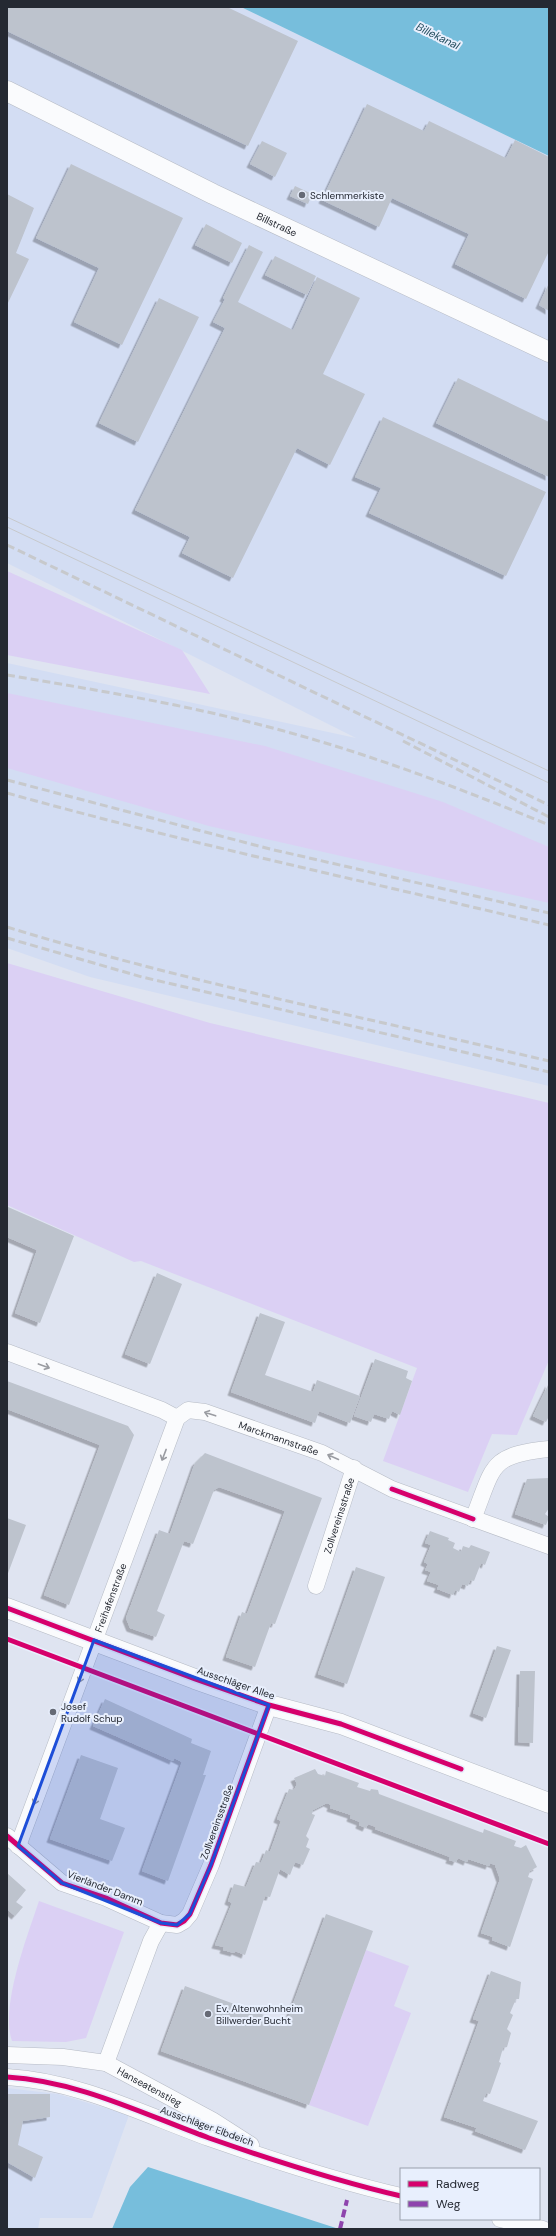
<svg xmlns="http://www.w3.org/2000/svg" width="556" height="2236" font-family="'DM Sans',sans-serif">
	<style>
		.built { fill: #d3ddf3 }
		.green { fill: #dbd0f4 }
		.water { fill: #77bedc }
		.building { fill: #bdc3cd; filter: url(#shadow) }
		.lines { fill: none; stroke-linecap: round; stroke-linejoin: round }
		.minor-casing { stroke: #b6bbc5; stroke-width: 17 }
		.tertiary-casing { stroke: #b6bbc5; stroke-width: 21 }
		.minor { stroke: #fafbfd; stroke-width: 16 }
		.tertiary { stroke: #fafbfd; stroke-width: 20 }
		.tram { stroke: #c7c9cc; stroke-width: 1 }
		.rail { stroke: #c7c9cc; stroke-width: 3; stroke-dasharray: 8 4; stroke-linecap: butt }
		.quiet { stroke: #8e44ad; stroke-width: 4; stroke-dasharray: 8 4; stroke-linecap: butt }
		.cycleway-casing { stroke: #e8effd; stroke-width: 8 }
		.cycleway { stroke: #d6006c; stroke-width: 5 }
		.oneway { stroke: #9a9ca2 }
		.marked { fill: #1d4ed8; fill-opacity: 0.2; stroke: #1d4ed8; stroke-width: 3; stroke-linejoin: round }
		.poi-dot { fill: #666a75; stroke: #e8effd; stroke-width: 1.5 }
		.labels { text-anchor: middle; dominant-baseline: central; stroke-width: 4; stroke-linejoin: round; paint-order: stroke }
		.poi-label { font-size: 10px; fill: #252932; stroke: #e8effd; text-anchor: start }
		.street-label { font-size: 10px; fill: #252932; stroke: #e8effd }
		.water-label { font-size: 11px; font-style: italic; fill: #1f495a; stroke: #e8effd }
	</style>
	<defs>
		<filter id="shadow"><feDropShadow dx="-3.5" dy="3.5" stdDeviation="0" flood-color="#0004"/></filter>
	</defs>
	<rect width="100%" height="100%" fill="#dfe4f1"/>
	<path class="built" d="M 7,7 L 241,7 L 549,156 L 549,1086 L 90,977 L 7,948 L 7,663 L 356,738 L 7,563 Z
		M 7,2088 L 58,2094 L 129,2115 L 92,2218 L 40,2218 L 38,2229 L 7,2229 Z"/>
	<path class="green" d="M 7,571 L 182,650 L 210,694 L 7,655 Z
		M 7,693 L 265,746 L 443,802 L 549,847 L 549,903 L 209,826 L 7,768 Z
		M 7,963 L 210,1023 L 549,1103 L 549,1360 L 517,1435 L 492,1434 L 468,1492 L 383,1461 L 417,1368 L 141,1261 L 134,1262 L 7,1205 Z
		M 39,1901 L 124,1932 L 86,2038 L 66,2042 L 12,2041 C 0,2007 27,1937 39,1901 Z
		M 366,1950 L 409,1966 L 394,2006 L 411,2013 L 368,2126 L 309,2105 Z"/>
	<path class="water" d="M 241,7 L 549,7 L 549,156 Z
		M 148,2167 L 339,2229 L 112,2229 L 130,2187 Z"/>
	<path class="building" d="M 7,7 L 227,7 L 298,41 L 248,146 L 7,31 Z
		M 367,104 L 424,131 L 429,121 L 506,158 L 515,140 L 549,157 L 549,251 L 526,299 L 455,264 L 469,234 L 392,198 L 379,227 L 322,200 Z
		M 262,141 L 287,153 L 275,177 L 250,164 Z
		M 71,164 L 183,218 L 122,345 L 74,322 L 99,268 L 36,238 Z
		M 295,186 L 312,194 L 308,204 L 290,196 Z
		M 7,194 L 34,208 L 16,253 L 29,259 L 7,305 Z
		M 206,224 L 242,243 L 232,263 L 195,245 Z
		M 249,245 L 263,252 L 238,302 L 293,330 L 317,277 L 360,298 L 323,374 L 365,394 L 330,465 L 297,448 L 233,578 L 182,553 L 190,537 L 135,510 L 225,328 L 213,322 L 225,299 L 223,298 Z
		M 275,256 L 316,276 L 307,295 L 265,275 Z
		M 549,283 L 549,311 L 539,305 Z
		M 159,298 L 199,317 L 138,442 L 99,423 Z
		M 458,378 L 549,422 L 549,477 L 436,423 Z
		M 383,417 L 546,492 L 506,576 L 369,513 L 381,488 L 355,477 Z
		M 8,1207 L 74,1236 L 40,1323 L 15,1313 L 37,1250 L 7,1237 Z
		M 157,1273 L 182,1284 L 150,1364 L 125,1354 Z
		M 260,1313 L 285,1322 L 265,1375 L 313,1392 L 317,1380 L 360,1396 L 350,1423 L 319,1411 L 315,1423 L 231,1392 Z
		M 375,1359 L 408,1371 L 406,1378 L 412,1381 L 400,1415 L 392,1411 L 389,1419 L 374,1414 L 371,1422 L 354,1416 Z
		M 7,1381 L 128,1426 L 134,1435 L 69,1605 L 44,1595 L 100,1445 L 7,1409 Z
		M 549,1383 L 549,1416 L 546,1422 L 533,1416 Z
		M 205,1453 L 322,1498 L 275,1624 L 271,1623 L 255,1667 L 226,1657 L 242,1612 L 247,1614 L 285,1511 L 219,1487 L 214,1490 L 193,1544 L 184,1541 L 157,1611 L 165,1615 L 156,1637 L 130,1628 L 126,1618 L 159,1530 L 170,1534 L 195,1463 Z
		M 549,1478 L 549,1508 L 545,1514 L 549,1517 L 546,1525 L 515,1514 L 527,1479 Z
		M 7,1518 L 26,1525 L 7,1576 Z
		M 430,1531 L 449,1538 L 448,1540 L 455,1543 L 453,1548 L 461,1552 L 463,1546 L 469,1548 L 471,1545 L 490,1552 L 485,1565 L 481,1563 L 474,1581 L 470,1580 L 468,1586 L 462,1584 L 459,1592 L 455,1590 L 453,1595 L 437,1589 L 439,1585 L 427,1581 L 431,1572 L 425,1570 L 428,1564 L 424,1562 L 431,1545 L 425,1543 Z
		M 356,1567 L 385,1577 L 347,1684 L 318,1674 Z
		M 497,1646 L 511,1650 L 486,1718 L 473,1713 Z
		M 520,1671 L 535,1671 L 533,1743 L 518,1742 Z
		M 105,1699 L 192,1739 L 191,1743 L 211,1751 L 203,1775 L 206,1775 L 168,1881 L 142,1871 L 182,1762 L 174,1758 L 173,1761 L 93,1726 Z
		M 81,1755 L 118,1768 L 100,1819 L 125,1828 L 112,1861 L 50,1839 Z
		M 315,1769 L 318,1774 L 325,1776 L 326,1771 L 359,1783 L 357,1787 L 370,1791 L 371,1789 L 378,1790 L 379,1794 L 483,1833 L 484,1829 L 516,1841 L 514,1846 L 521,1848 L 526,1845 L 537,1867 L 530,1871 L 528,1877 L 533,1879 L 510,1947 L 492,1940 L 493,1937 L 481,1933 L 500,1879 L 495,1865 L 490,1863 L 489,1866 L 468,1859 L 467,1862 L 458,1858 L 456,1862 L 449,1860 L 450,1857 L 375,1829 L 376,1827 L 368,1824 L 366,1828 L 359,1825 L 360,1822 L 350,1818 L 351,1815 L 330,1808 L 331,1805 L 327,1803 L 313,1810 L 312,1814 L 315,1815 L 306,1836 L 309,1839 L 306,1847 L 310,1849 L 303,1865 L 295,1862 L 290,1875 L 280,1869 L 270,1897 L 265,1896 L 245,1955 L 235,1951 L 234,1953 L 223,1950 L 224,1947 L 215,1945 L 232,1903 L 228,1901 L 234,1884 L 246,1887 L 256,1862 L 261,1863 L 266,1850 L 270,1852 L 281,1821 L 277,1819 L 289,1789 L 294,1790 L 297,1784 L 294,1778 Z
		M 7,1873 L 26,1890 L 16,1902 L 23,1907 L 15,1916 L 7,1909 Z
		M 326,1914 L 373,1931 L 309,2105 L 161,2051 L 185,1986 L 286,2023 Z
		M 491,1971 L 521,1982 L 519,1999 L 516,1999 L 510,2013 L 513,2015 L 507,2029 L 511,2033 L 507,2047 L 503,2048 L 499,2062 L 501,2063 L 490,2094 L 486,2093 L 483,2101 L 538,2121 L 525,2150 L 475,2131 L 477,2128 L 444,2117 L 479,2021 L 473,2019 Z
		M 7,2094 L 50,2094 L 50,2117 L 23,2121 L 18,2145 L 43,2157 L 35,2178 L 7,2162 Z"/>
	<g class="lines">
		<defs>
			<g id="minor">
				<path d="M 7,1352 L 162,1410 L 177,1418"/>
				<path id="s1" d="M 177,1418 L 188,1410 L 205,1412 L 322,1453 L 392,1489 L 549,1546"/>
				<path d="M 473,1519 C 494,1467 488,1455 549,1449"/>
				<path id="s2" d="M 316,1586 L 354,1468"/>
				<path d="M 7,1836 L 62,1883 L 106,1898 L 161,1923 L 177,1925 L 184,1921 L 190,1914 L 211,1865 L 269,1705"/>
				<path id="s3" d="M 18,1846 L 177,1418"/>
				<path id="s4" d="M 7,2055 L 63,2057 L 106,2063 L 212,2120 L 251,2145"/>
				<path d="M 106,2063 L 151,1941 L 161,1923"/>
				<path d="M 7,2077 C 78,2081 143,2114 209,2138 C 272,2160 336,2181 401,2196"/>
				<path d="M 500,2219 L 543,2229"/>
			</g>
			<g id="tertiary">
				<path id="s5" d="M 7,91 L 213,194 L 549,352"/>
				<path d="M 7,1608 L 195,1679 L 269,1705 L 341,1724 L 549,1803"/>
			</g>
		</defs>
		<use href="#minor" class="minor-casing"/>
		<use href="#tertiary" class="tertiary-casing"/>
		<use href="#minor" class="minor"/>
		<use href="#tertiary" class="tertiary"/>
		<path class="tram" d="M 7,517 L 549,771
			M 7,527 L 549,783"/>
		<path class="rail" d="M 7,545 L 549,805
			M 7,675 C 89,689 172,702 253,723 C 354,748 452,785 549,825
			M 403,741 L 549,817
			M 7,780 L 270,849 L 549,913
			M 7,793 C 186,843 368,882 549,925
			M 7,927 C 185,982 368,1018 549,1061
			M 7,938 L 142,977 L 549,1072"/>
		<path class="quiet" d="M 340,2229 L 347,2200"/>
		<defs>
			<path id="cycleway" d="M 392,1489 L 473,1519
				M 7,1608 L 195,1679 L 269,1705 L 341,1724 L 461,1769
				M 7,1639 L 549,1844
				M 7,1836 L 62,1883 L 106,1898 L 161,1923 L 177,1925 L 184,1921 L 190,1914 L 211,1865 L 269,1705
				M 7,2077 C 78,2081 143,2114 209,2138 C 272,2160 336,2181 401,2196"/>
		</defs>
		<use href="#cycleway" class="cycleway-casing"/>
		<use href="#cycleway" class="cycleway"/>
	</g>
	<defs><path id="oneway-shaft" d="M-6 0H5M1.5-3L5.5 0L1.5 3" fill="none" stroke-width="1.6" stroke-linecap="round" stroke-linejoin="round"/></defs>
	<g class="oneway">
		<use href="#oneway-shaft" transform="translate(44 1366) rotate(20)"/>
		<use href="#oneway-shaft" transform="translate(210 1414) rotate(-162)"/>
		<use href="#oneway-shaft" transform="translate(164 1455) rotate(111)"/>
		<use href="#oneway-shaft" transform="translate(333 1457) rotate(-156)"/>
		<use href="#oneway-shaft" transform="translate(81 1677) rotate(110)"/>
		<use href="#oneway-shaft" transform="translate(36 1799) rotate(110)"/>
	</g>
	<path class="marked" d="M 94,1640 L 269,1705 L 211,1865 L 190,1914 L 177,1925 L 161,1923 L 62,1883 L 18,1846 Z"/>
	<g class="poi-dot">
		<circle cx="302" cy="195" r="4"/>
		<circle cx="53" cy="1712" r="4"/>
		<circle cx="208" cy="2014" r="4"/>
	</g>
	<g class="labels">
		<g class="poi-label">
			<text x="310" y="195">Schlemmerkiste</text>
			<text x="61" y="1706">Josef<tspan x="61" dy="12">Rudolf Schup</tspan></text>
			<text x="216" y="2008">Ev. Altenwohnheim<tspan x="216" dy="12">Billwerder Bucht</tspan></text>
		</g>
		<g class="street-label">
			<text stroke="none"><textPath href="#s5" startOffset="301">Billstraße</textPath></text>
			<text stroke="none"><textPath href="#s1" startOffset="109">Marckmannstraße</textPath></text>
			<text stroke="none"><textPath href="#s2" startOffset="74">Zollvereinsstraße</textPath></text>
			<text stroke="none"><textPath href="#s3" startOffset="265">Freihafenstraße</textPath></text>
			<text transform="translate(236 1683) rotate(19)">Ausschläger Allee</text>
			<text transform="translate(217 1822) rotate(-70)">Zollvereinsstraße</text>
			<text transform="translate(105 1888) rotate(21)">Vierländer Damm</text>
			<text stroke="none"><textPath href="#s4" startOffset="149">Hanseatenstieg</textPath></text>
			<text transform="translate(207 2126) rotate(20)">Ausschläger Elbdeich</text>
		</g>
		<g class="water-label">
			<text transform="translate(438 36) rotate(26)">Billekanal</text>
		</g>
	</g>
	<rect width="556" height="2236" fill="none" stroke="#252932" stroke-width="16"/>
	<rect x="400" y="2168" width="140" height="52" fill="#e8effd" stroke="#9aa0ac"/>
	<rect x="408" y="2181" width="20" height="6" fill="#d6006c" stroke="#9aa0ac"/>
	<text x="436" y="2188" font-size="12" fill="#252932">Radweg</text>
	<rect x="408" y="2201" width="20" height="6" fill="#8e44ad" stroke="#9aa0ac"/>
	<text x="436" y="2208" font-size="12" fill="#252932">Weg</text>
</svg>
